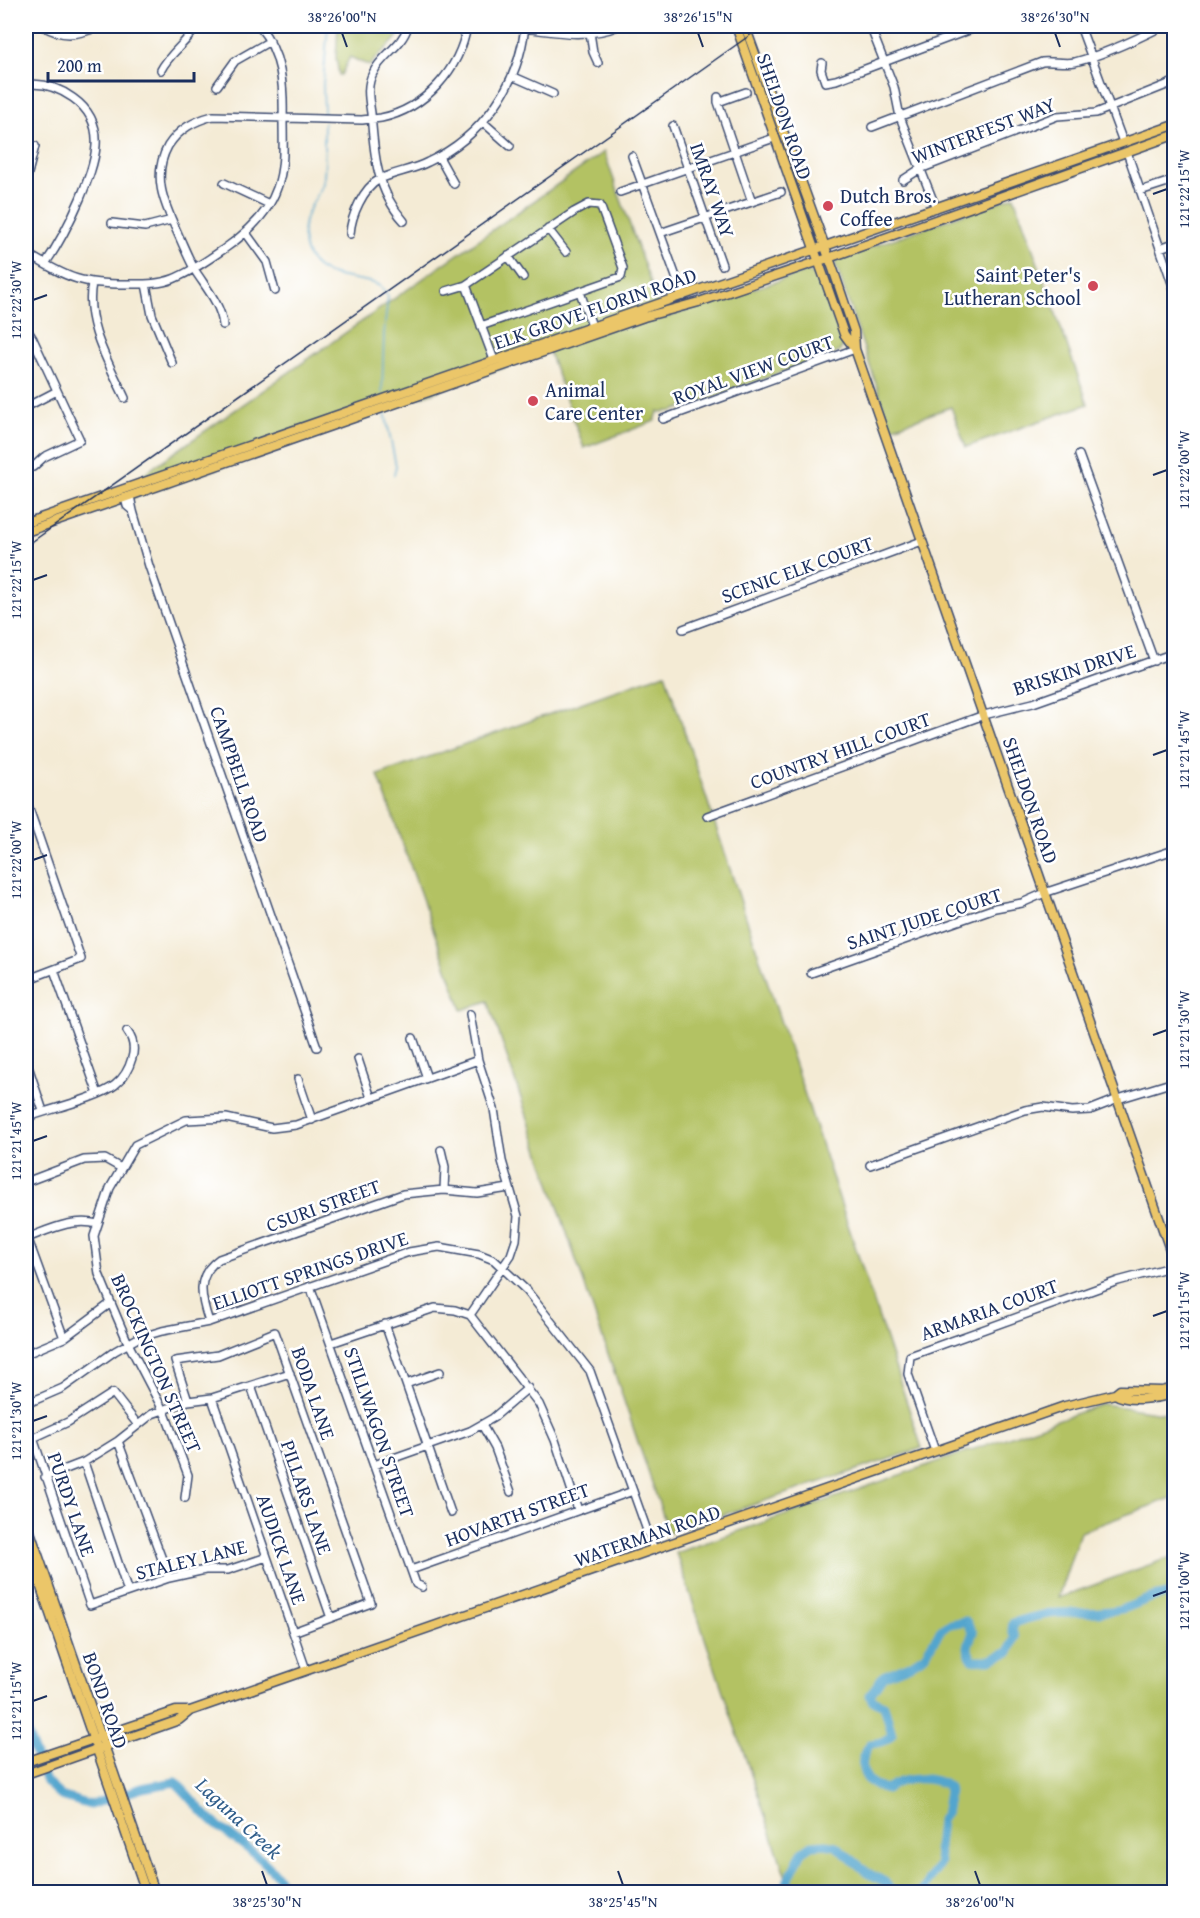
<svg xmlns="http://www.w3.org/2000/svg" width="1200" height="1918" font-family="'Gentium Book Plus',serif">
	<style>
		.green { fill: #b3c264; stroke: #677861; stroke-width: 1.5 }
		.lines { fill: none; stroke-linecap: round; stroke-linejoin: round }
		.stream { stroke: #53a5ce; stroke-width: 1.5 }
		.river { stroke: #53a5ce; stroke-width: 9 }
		.minor-casing { stroke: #3c4b70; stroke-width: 10 }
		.major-casing { stroke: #3c4b70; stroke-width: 11 }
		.minor { stroke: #fff; stroke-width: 7 }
		.major { stroke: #ebc669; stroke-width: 8 }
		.rail { stroke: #1b2f5e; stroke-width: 1.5 }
		.ticks { fill: none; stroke: #1b2f5e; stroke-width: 2 }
		.poi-dot { fill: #d1495b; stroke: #fff; stroke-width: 2 }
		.labels { text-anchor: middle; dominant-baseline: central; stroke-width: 5; stroke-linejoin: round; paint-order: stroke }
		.street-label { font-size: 20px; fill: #1b2f5e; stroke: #fff }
		.poi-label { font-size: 20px; fill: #1b2f5e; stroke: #fff; text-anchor: start }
		.water-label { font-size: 21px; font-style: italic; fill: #315e8b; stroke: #fff }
		.neatline { fill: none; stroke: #1b2f5e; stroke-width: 2 }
		.ticks-label { font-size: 15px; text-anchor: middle; fill: #1b2f5e }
	</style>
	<rect width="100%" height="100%" fill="#fff"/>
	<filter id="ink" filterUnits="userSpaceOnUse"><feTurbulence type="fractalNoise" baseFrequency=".0167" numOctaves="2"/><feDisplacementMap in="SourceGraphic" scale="12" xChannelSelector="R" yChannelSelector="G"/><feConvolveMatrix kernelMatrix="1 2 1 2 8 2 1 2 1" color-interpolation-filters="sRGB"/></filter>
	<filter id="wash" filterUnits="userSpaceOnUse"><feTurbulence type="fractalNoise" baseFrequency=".008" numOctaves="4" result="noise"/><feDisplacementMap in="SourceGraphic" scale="24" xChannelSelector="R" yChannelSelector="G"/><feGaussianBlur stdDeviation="1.35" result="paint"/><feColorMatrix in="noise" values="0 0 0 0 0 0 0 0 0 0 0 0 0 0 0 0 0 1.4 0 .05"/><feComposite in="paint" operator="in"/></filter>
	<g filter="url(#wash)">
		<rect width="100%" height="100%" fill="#f4ebd5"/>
		<path class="green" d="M 338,26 L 403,26 C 397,44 379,51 370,66 L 350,57 L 341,75 L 339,75 L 336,58 Z
			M 604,152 L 663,318 L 808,271 L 810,273 L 817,277 L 843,343 L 843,346 L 839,352 L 673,411 L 658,412 L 655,421 L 584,448 L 549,352 L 85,515 Z
			M 1014,196 L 1088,404 L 966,447 L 951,407 L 891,428 L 834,260 Z
			M 665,673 L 922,1448 L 669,1533 L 488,1001 L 462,1010 L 378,775 Z
			M 1103,1404 L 1162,1413 L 1174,1409 L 1174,1497 L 1080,1532 L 1058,1598 L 1174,1556 L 1174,1892 L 791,1892 L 676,1553 Z"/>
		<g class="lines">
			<path class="stream" d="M 324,115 L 323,84 L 328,26
				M 324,123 C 323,143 327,164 323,183 C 320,193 312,202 308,212 C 299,233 302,261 325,272 C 339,279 368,279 378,285 C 382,287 385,293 388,296 L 384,333 L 382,393
				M 385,412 L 396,466 L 394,475"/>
			<path class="river" d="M 26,1731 L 46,1782 L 61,1796 L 90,1805 L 142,1788 L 175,1782 C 189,1794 199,1810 213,1822 C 236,1842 277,1864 286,1892
				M 782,1892 L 802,1852 L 812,1845 L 826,1844 L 836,1846 L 868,1873 L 885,1882 L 892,1892
				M 922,1892 L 940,1863 L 938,1848 L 941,1820 L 945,1815 L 949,1792 L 948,1786 C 930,1775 903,1777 886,1789 C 862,1784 856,1764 870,1744 C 879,1743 886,1742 892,1734 L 884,1705 L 872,1700 L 870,1695 L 883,1676 L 910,1665 L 925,1655 L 942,1628 L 950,1624 L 966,1621 L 973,1633 C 968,1644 965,1649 973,1660 L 990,1660 L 1009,1652 L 1015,1637 L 1012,1630 L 1013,1623 C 1028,1618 1043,1614 1059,1613 C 1080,1612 1101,1614 1121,1609 C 1140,1605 1155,1591 1174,1596"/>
		</g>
	</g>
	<g filter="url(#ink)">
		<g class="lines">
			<defs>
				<path id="minor" d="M 43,26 C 63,38 79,35 100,26
					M 507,26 C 542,29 584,41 618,26
					M 589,26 L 593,52 L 598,63
					M 870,26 L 894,87 L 900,117 L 936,208
					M 1080,26 L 1123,142
					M 822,63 L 821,70 L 825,82 L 836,80 L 980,26
					M 161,70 C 169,54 187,42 197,26
					M 512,76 L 553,94
					M 26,85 C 43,82 59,88 73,98 C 111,125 94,165 80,199 C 70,222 59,244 45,264
					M 217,86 L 235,61 L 270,41
					M 718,97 L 718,102 L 752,202
					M 718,102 L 746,92
					M 483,122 L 510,146
					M 673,126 L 722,265
					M 872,127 L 1042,62 C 1052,61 1065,64 1075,62 C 1103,55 1137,39 1163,26
					M 1127,152 L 1174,289
					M 632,156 L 683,296
					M 439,157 L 454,184
					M 903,180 L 920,169 L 1057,116 L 1096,113 L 1174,82
					M 26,181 L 35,146
					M 224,183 L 269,204
					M 1140,191 L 1174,180
					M 620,192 L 774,138
					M 404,221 C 376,190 374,153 371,113 C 369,99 366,86 373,73 C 382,54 402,47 408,26
					M 112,223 L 145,227 L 172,220
					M 548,229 L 566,252
					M 246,233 L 267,262 L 275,291
					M 660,233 L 781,192
					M 350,234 C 351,216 363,188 380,179 C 395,172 413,170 428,162 C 482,137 519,85 525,26
					M 1160,248 L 1174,243
					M 26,253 C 69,279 82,285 133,284 C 146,284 160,284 173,279 C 191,272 208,260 224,249 C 246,234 268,215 277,188 C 285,167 283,142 283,120 C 284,86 282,53 259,26
					M 508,256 L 523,277
					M 92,283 C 84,323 109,363 125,398
					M 146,284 L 152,315 L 172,363
					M 466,285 L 574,212 L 589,204 L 600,205 L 623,268 L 621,277 L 481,326
					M 446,291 L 466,285 L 494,360
					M 580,292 L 592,326
					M 223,325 C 221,305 207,289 196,272 C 189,260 184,247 178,234 C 165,205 151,177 168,146 C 179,129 194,121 213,116 L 362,120 C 368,119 375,119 381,118 C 425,109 460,69 467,26
					M 26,328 L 33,339 L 80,440 L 44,457 L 33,467
					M 26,407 L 57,391
					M 663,419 L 855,349
					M 1079,455 L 1154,661
					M 130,496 L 133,511 L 149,566 L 317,1047
					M 125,498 L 127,506 L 133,511
					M 683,629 L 922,541
					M 26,800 L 81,959 L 26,980
					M 707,816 L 984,715 L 1033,703 L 1174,653
					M 26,967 L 30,979
					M 54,970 L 98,1094
					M 811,973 L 995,908 L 1022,903 L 1047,892 L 1174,850
					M 413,1038 L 427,1078
					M 358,1059 L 371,1098
					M 26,1060 L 43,1111
					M 298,1079 L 312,1120
					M 26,1118 C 49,1109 97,1099 115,1085 C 124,1078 129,1069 132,1058 C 135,1048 133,1039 127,1031
					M 441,1150 L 445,1167 L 444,1190
					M 870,1165 L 1025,1110 L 1043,1107 L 1072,1111 L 1090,1110 L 1118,1099 L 1174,1082
					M 26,1182 L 84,1160 L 105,1159 L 121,1168
					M 26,1234 L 64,1338
					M 27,1238 C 51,1229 72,1218 98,1224
					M 310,1286 L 416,1584 L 422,1587
					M 470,1315 L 511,1255 L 516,1240 L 518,1216 L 502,1161 L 494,1109 L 478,1060 L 470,1014
					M 209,1322 C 201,1298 195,1276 219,1259 L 403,1194 L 444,1190 L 477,1193 L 509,1188
					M 385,1324 L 451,1513
					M 331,1343 L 435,1308 L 455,1310 L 470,1315 L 539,1404 L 555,1440 L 578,1510
					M 26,1354 L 64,1338 L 111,1303
					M 406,1384 L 440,1372
					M 251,1386 L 331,1618
					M 188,1401 L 175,1361 L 218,1355 L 275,1332 L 371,1603 L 293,1632 L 212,1398
					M 26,1404 L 63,1388 L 115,1351 L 138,1338 L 162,1331 L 209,1322 L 409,1252 L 439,1247 L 479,1254 L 494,1260 L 527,1291 L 590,1371 L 654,1550
					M 138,1425 L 113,1393 L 68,1422 L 33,1438 L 90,1605 L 169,1578 L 205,1570 L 228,1570 L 267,1557
					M 482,1425 L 495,1448 L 511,1492
					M 118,1441 L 169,1578
					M 935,1451 L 908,1374 L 910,1356 L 1118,1281 L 1174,1266
					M 84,1462 L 128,1592
					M 374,1465 L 470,1431 L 493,1418 L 528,1388
					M 45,1477 L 84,1462 L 118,1441 L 152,1414 L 188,1401 L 212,1398 L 290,1373
					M 185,1498 L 188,1475 L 166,1416 L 128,1343 L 111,1303 L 99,1274 L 94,1236 L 110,1188 L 135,1145 L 186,1120 L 226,1118 L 272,1128 L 296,1125 L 478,1060
					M 411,1570 L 633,1491
					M 293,1632 L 306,1670"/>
				<path id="major" d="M 736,26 L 844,334 L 855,349
					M 745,26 L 833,269 L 854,331 L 855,349 L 1174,1261
					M 26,523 L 1174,125
					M 26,532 L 644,317 L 699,302 L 837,255 L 1174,135
					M 1115,1394 C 1128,1403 1159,1398 1174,1394
					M 26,1520 L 155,1892
					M 26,1544 L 146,1892
					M 26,1762 L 176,1711 L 190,1711
					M 26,1774 L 179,1720 L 190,1711 L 1065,1406 L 1115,1394 L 1120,1390 L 1162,1391 L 1174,1388"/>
			</defs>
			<use href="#minor" class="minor-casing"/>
			<use href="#major" class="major-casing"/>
			<use href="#minor" class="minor"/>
			<use href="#major" class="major"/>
			<path class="rail" d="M 26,546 L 763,26"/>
		</g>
	</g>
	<path class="ticks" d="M 342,33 L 347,47M 698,33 L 703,47M 1055,33 L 1060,47M 1153,194 L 1167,189M 33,300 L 47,295M 1153,475 L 1167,470M 33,580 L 47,575M 1153,755 L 1167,750M 33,860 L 47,855M 1153,1035 L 1167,1030M 33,1141 L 47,1136M 1153,1316 L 1167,1311M 33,1421 L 47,1416M 1153,1596 L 1167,1591M 33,1701 L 47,1696M 262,1871 L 267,1885M 618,1871 L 623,1885M 975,1871 L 980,1885"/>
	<g class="poi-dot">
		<circle cx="828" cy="206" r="6"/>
		<circle cx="1093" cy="286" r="6"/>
		<circle cx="533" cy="401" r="6"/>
	</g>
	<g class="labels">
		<g class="street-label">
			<text transform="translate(785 116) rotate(71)">SHELDON ROAD</text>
			<text transform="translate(983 130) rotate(-21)">WINTERFEST WAY</text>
			<text transform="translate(713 190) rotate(71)">IMRAY WAY</text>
			<text transform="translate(595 308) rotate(-19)">ELK GROVE FLORIN ROAD</text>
			<text transform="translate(753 369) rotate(-20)">ROYAL VIEW COURT</text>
			<text transform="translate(797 569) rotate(-20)">SCENIC ELK COURT</text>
			<text transform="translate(1074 669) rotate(-18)">BRISKIN DRIVE</text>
			<text transform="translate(840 750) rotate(-20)">COUNTRY HILL COURT</text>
			<text transform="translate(240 774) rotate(71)">CAMPBELL ROAD</text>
			<text transform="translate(1031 800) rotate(71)">SHELDON ROAD</text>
			<text transform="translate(924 918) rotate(-18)">SAINT JUDE COURT</text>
			<text transform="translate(323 1205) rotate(-20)">CSURI STREET</text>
			<text transform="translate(310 1270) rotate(-19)">ELLIOTT SPRINGS DRIVE</text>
			<text transform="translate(989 1309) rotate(-20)">ARMARIA COURT</text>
			<text transform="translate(157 1363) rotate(66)">BROCKINGTON STREET</text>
			<text transform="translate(314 1393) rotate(71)">BODA LANE</text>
			<text transform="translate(380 1432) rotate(71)">STILLWAGON STREET</text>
			<text transform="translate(307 1497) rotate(71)">PILLARS LANE</text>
			<text transform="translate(72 1504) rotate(71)">PURDY LANE</text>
			<text transform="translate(517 1514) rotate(-20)">HOVARTH STREET</text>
			<text transform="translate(647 1535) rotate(-19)">WATERMAN ROAD</text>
			<text transform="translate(282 1549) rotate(71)">AUDICK LANE</text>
			<text transform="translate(191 1559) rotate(-14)">STALEY LANE</text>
			<text transform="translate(106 1700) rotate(71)">BOND ROAD</text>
		</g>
		<g class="poi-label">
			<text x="840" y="195">Dutch Bros.<tspan x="840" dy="23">Coffee</tspan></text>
			<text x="1081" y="274" text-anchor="end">Saint Peter's<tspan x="1081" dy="23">Lutheran School</tspan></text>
			<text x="545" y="389">Animal<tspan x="545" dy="23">Care Center</tspan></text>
		</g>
		<g class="water-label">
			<text transform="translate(239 1818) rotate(43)">Laguna Creek</text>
		</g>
	</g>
	<rect width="1200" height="1918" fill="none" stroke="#fff" stroke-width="66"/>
	<path d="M48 72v9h146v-9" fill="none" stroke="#1b2f5e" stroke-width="3"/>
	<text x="57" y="72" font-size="18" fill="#1b2f5e" stroke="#ffffff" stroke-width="4.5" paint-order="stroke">200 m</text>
	<rect x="33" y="33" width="1134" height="1852" class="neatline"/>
	<g class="ticks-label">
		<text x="342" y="22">38°26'00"N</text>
		<text x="698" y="22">38°26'15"N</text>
		<text x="1055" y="22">38°26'30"N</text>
		<text transform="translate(1184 189) rotate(-90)" y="5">121°22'15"W</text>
		<text transform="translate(16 300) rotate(-90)" y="5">121°22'30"W</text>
		<text transform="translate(1184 470) rotate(-90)" y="5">121°22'00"W</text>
		<text transform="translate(16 580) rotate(-90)" y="5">121°22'15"W</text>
		<text transform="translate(1184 750) rotate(-90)" y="5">121°21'45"W</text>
		<text transform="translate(16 860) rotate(-90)" y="5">121°22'00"W</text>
		<text transform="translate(1184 1030) rotate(-90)" y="5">121°21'30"W</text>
		<text transform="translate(16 1141) rotate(-90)" y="5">121°21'45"W</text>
		<text transform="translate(1184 1311) rotate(-90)" y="5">121°21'15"W</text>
		<text transform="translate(16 1421) rotate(-90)" y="5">121°21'30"W</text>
		<text transform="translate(1184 1591) rotate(-90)" y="5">121°21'00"W</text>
		<text transform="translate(16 1701) rotate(-90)" y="5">121°21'15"W</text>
		<text x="267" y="1907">38°25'30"N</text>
		<text x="623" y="1907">38°25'45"N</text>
		<text x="980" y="1907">38°26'00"N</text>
	</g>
</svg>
